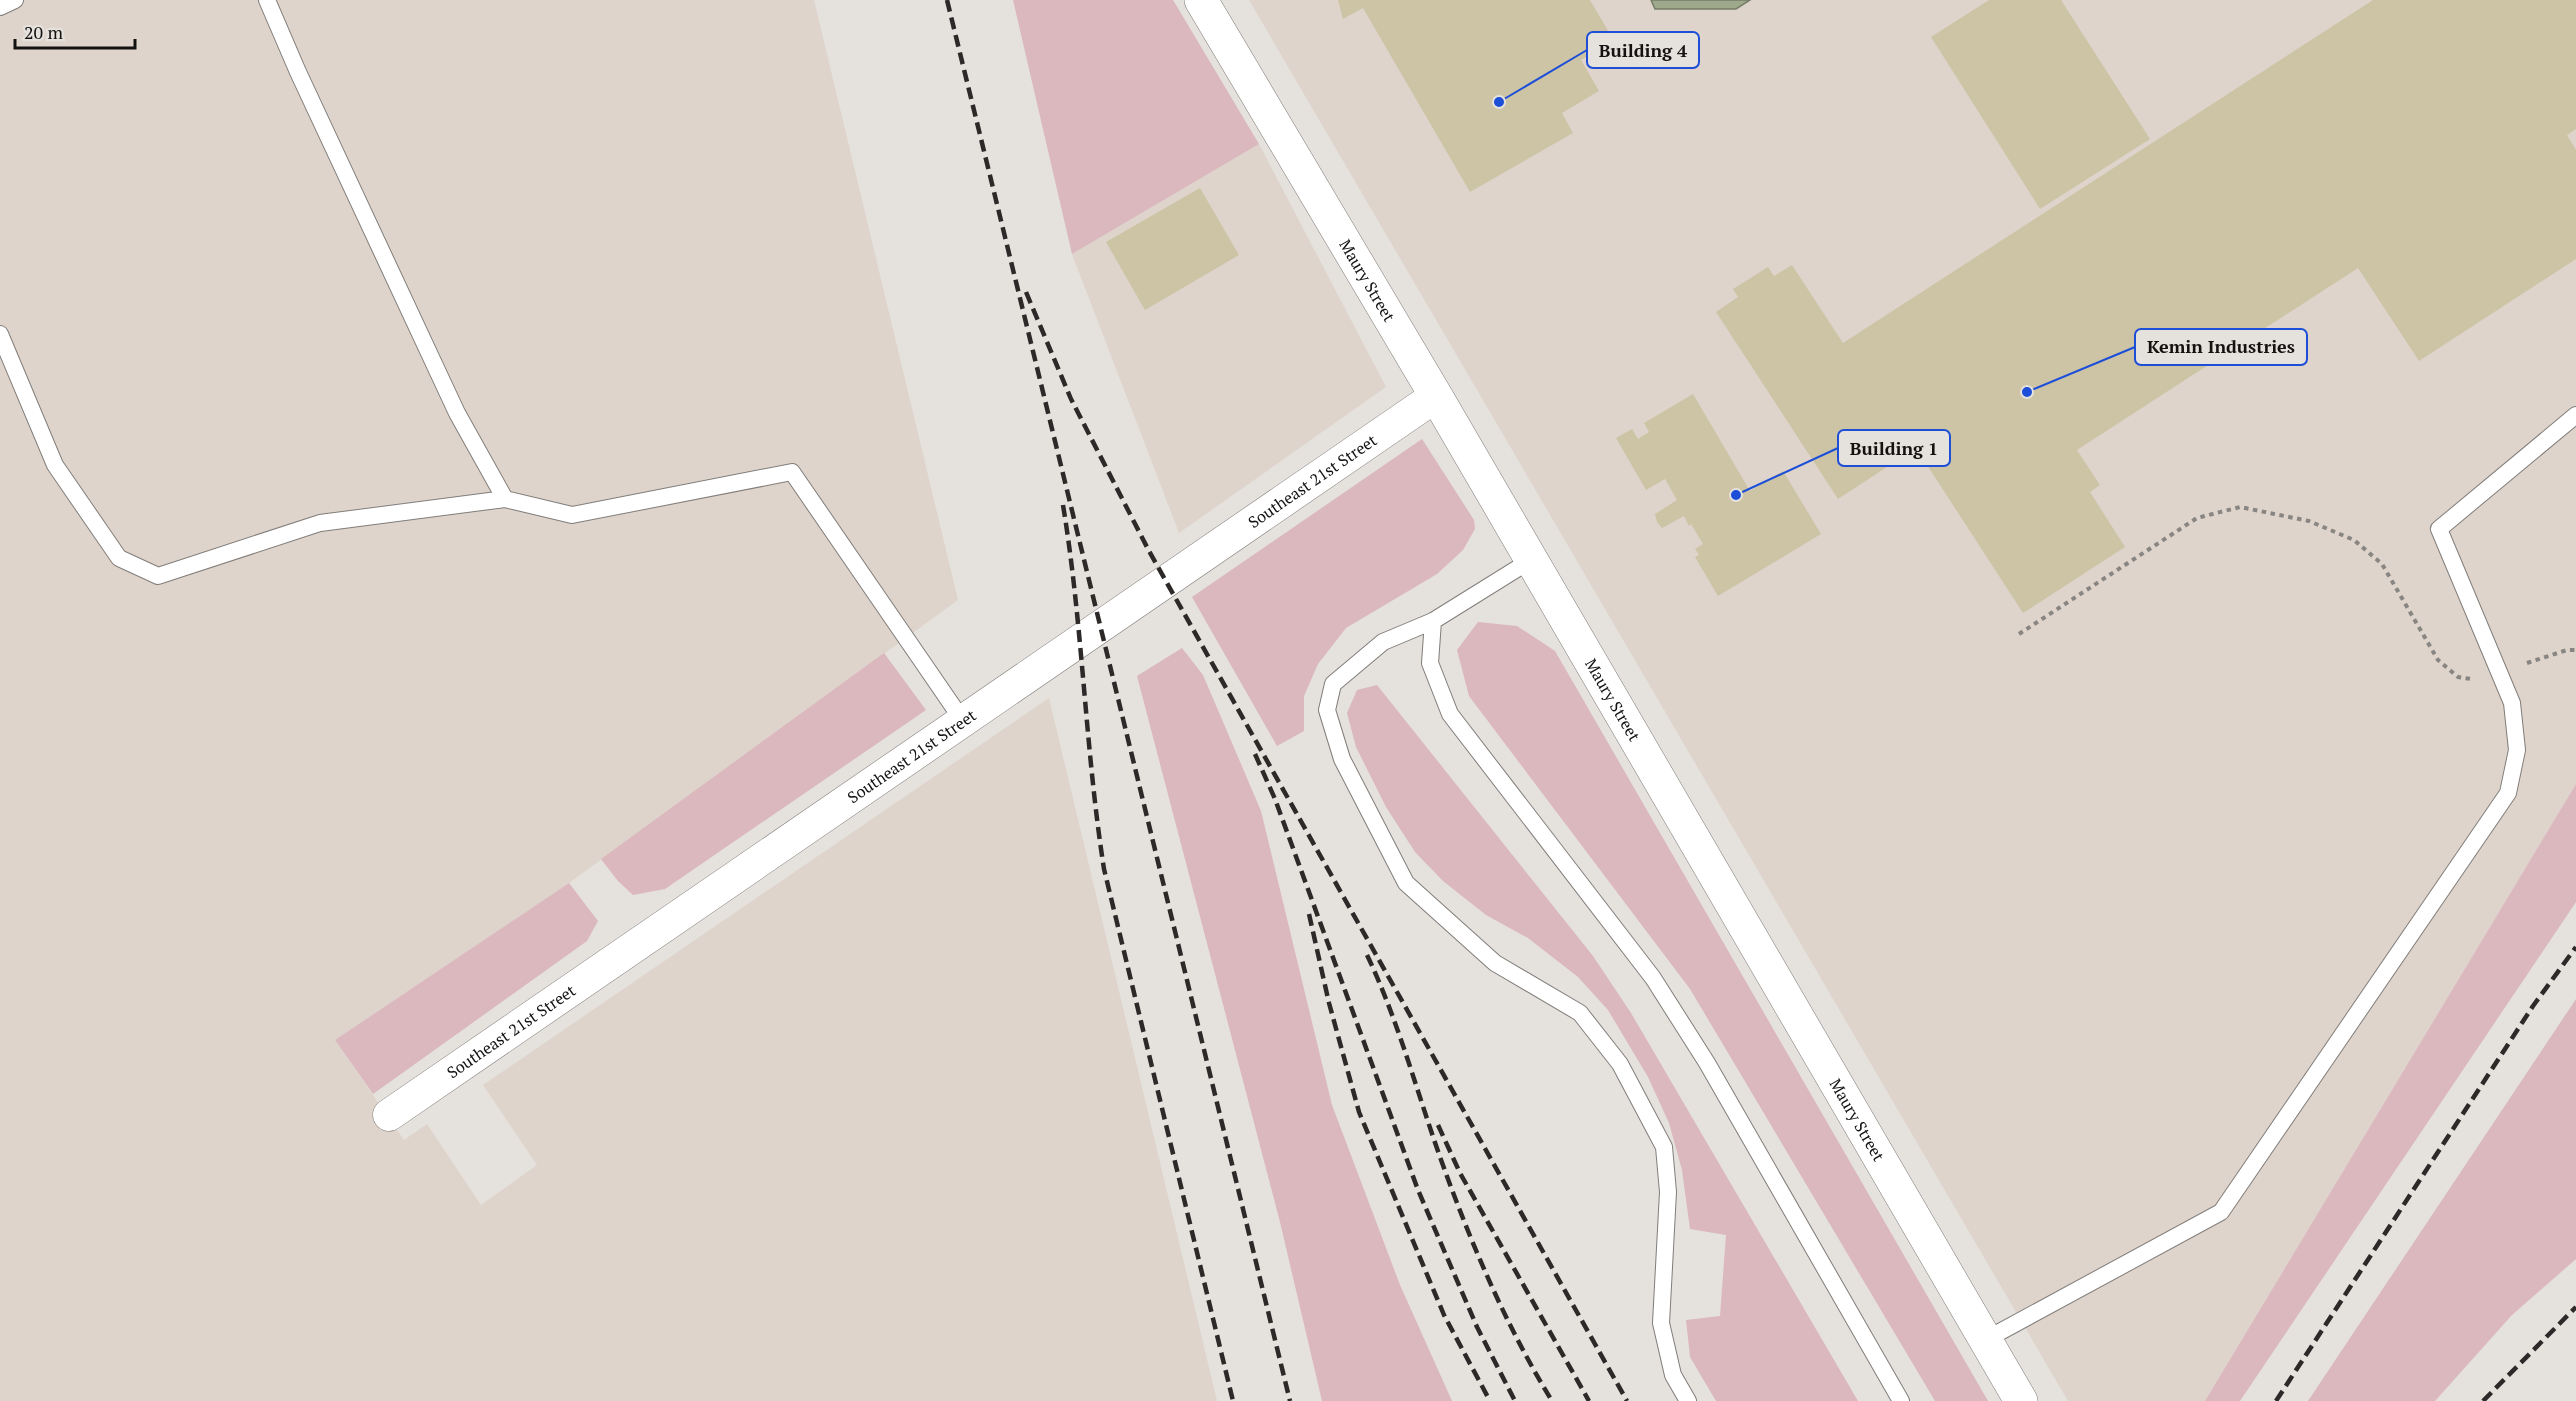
<svg xmlns="http://www.w3.org/2000/svg" width="2576" height="1401" font-family="'PT Serif',serif">
	<style>
		.built { fill: #ded4cb }
		.green { fill: #dbb7be }
		.water { fill: #9ea98c; stroke: #757c67; stroke-width: 1.5 }
		.building { fill: #ccc4a5 }
		.lines { fill: none; stroke-linecap: round; stroke-linejoin: round }
		.lane-casing { stroke: #817d7a; stroke-width: 18 }
		.street-casing { stroke: #817d7a; stroke-width: 33 }
		.secondary-casing { stroke: #817d7a; stroke-width: 34 }
		.path { stroke: #888582; stroke-width: 4; stroke-dasharray: 4.5 4.5; stroke-linecap: butt }
		.lane { stroke: #fff; stroke-width: 16 }
		.street { stroke: #fff; stroke-width: 32 }
		.secondary { stroke: #fff; stroke-width: 33 }
		.rail { stroke: #2c2928; stroke-width: 4.5; stroke-dasharray: 12 6; stroke-linecap: butt }
		.labels { text-anchor: middle; dominant-baseline: central; stroke-width: 5; stroke-linejoin: round; paint-order: stroke }
		.street-label { font-size: 16px; fill: #141211; stroke: #e5e1dd }
		.leader { fill: none; stroke: #1d4ed8; stroke-width: 2 }
		.callout-dot { fill: #1d4ed8; stroke: #e5e1dd; stroke-width: 2 }
		.callout { fill: #e5e1dd; stroke: #1d4ed8; stroke-width: 2 }
		.callout-label { font-size: 18px; text-anchor: middle; font-weight: bold; fill: #141211 }
	</style>
	<rect width="100%" height="100%" fill="#e5e1dd"/>
	<path class="built" d="M 0,0 L 814,0 L 958,600 L 569,883 L 335,1040 L 404,1140 L 427,1124 L 481,1205 L 537,1165 L 483,1085 L 1049,698 L 1217,1401 L 0,1401 Z
		M 1249,0 L 2576,0 L 2576,784 L 2205,1401 L 2068,1401 Z
		M 1259,144 L 1386,387 L 1179,533 L 1072,254 Z"/>
	<path class="green" d="M 1013,0 L 1173,0 L 1259,144 L 1072,254 Z
		M 1422,439 L 1474,520 L 1475,529 L 1463,550 L 1437,574 L 1346,628 L 1318,664 L 1304,696 L 1304,731 L 1277,746 L 1192,597 Z
		M 1478,622 L 1517,626 L 1555,651 L 1988,1401 L 1935,1401 L 1690,989 L 1469,696 L 1457,650 Z
		M 1182,648 L 1203,675 L 1261,811 L 1332,1105 L 1400,1285 L 1452,1401 L 1322,1401 L 1280,1222 L 1137,676 Z
		M 884,653 L 926,710 L 665,889 L 633,895 L 618,881 L 601,859 Z
		M 1377,685 L 1593,956 L 1631,1013 L 1858,1401 L 1716,1401 L 1690,1357 L 1686,1320 L 1720,1316 L 1726,1235 L 1690,1229 L 1682,1170 L 1669,1123 L 1648,1077 L 1608,1010 L 1578,977 L 1528,938 L 1486,915 L 1443,881 L 1415,852 L 1386,807 L 1356,747 L 1347,713 L 1357,690 Z
		M 2576,784 L 2576,902 L 2240,1401 L 2205,1401 Z
		M 569,883 L 598,921 L 587,941 L 373,1094 L 335,1040 Z
		M 2576,999 L 2576,1259 L 2512,1315 L 2435,1401 L 2308,1401 Z"/>
	<path class="water" d="M 1651,0 L 1750,0 L 1736,9 L 1655,9 Z"/>
	<path class="building" d="M 1338,0 L 1590,0 L 1614,41 L 1581,60 L 1599,91 L 1562,113 L 1573,133 L 1470,192 L 1363,8 L 1343,19 Z
		M 1989,0 L 2061,0 L 2150,139 L 2040,209 L 1931,37 Z
		M 2373,0 L 2576,0 L 2576,129 L 2567,135 L 2576,150 L 2576,259 L 2419,361 L 2358,268 L 2077,450 L 2100,485 L 2090,492 L 2125,547 L 2023,613 L 1916,448 L 1838,499 L 1716,312 L 1738,297 L 1733,289 L 1768,267 L 1774,276 L 1792,265 L 1843,343 Z
		M 1200,188 L 1239,255 L 1145,310 L 1106,242 Z
		M 1693,394 L 1750,491 L 1783,471 L 1821,534 L 1718,596 L 1695,557 L 1699,555 L 1695,549 L 1703,544 L 1691,524 L 1689,526 L 1684,516 L 1662,528 L 1657,522 L 1655,514 L 1677,500 L 1665,479 L 1646,490 L 1616,438 L 1632,429 L 1638,439 L 1649,432 L 1644,423 Z"/>
	<g class="lines">
		<defs>
			<path id="lane" d="M 267,0 L 298,72 L 457,413 L 505,499
				M 0,7 L 15,0
				M 0,334 L 55,465 L 119,558 L 158,576 L 320,523 L 505,499 L 572,515 L 792,472 L 963,721
				M 1531,560 L 1433,621 L 1383,642 L 1333,684 L 1327,710 L 1342,759 L 1406,883 L 1495,963 L 1580,1013 L 1620,1064 L 1664,1147 L 1668,1192 L 1661,1323 L 1673,1375 L 1688,1401
				M 1433,621 L 1430,663 L 1450,714 L 1653,978 L 1707,1063 L 1901,1401
				M 1985,1340 L 2221,1212 L 2508,793 L 2517,750 L 2512,703 L 2439,529 L 2576,415"/>
			<g id="street">
				<path id="s1" d="M 389,1115 L 1436,396"/>
			</g>
			<g id="secondary">
				<path id="s2" d="M 1201,0 L 1436,396 L 2021,1401"/>
			</g>
		</defs>
		<use href="#lane" class="lane-casing"/>
		<use href="#street" class="street-casing"/>
		<use href="#secondary" class="secondary-casing"/>
		<path class="path" d="M 2019,634 L 2197,518 L 2240,507 L 2309,521 L 2354,540 L 2382,564 L 2438,660 L 2458,677 L 2471,679
			M 2527,663 L 2567,650 L 2576,650"/>
		<use href="#lane" class="lane"/>
		<use href="#street" class="street"/>
		<use href="#secondary" class="secondary"/>
		<path class="rail" d="M 947,0 L 1290,1401
			M 1026,292 L 1071,399 L 1149,551 L 1627,1401
			M 1063,505 C 1083,626 1085,748 1104,869 L 1233,1401
			M 1255,754 L 1275,799 L 1418,1190 L 1477,1327 L 1515,1401
			M 1309,914 L 1329,1003 L 1359,1112 L 1444,1315 L 1490,1401
			M 1367,955 C 1398,1020 1416,1089 1440,1157 C 1470,1241 1505,1324 1552,1401
			M 1438,1125 L 1460,1173 L 1589,1401
			M 2276,1401 L 2533,1006 L 2576,947
			M 2483,1401 L 2576,1307"/>
	</g>
	<g class="labels">
		<g class="street-label">
			<text stroke="none"><textPath href="#s2" startOffset="326">Maury Street</textPath></text>
			<text stroke="none"><textPath href="#s1" startOffset="1120">Southeast 21st Street</textPath></text>
			<text stroke="none"><textPath href="#s2" startOffset="812">Maury Street</textPath></text>
			<text stroke="none"><textPath href="#s1" startOffset="634">Southeast 21st Street</textPath></text>
			<text stroke="none"><textPath href="#s1" startOffset="148">Southeast 21st Street</textPath></text>
			<text stroke="none"><textPath href="#s2" startOffset="1298">Maury Street</textPath></text>
		</g>
	</g>
	<path class="leader" d="M1499 102L1587 50M2027 392L2135 347M1736 495L1838 448"/>
	<g class="callout-dot">
		<circle cx="1499" cy="102" r="6"/>
		<circle cx="2027" cy="392" r="6"/>
		<circle cx="1736" cy="495" r="6"/>
	</g>
	<g class="callout">
		<rect x="1587" y="32" width="112" height="36" rx="6"/>
		<rect x="2135" y="329" width="172" height="36" rx="6"/>
		<rect x="1838" y="430" width="112" height="36" rx="6"/>
	</g>
	<g class="callout-label">
		<text x="1643" y="57">Building 4</text>
		<text x="2221" y="353">Kemin Industries</text>
		<text x="1894" y="455">Building 1</text>
	</g>
	<path d="M15 39v9h120v-9" fill="none" stroke="#141211" stroke-width="3"/>
	<text x="24" y="39" font-size="18" fill="#141211" stroke="#e5e1dd" stroke-width="4.5" paint-order="stroke">20 m</text>
</svg>
